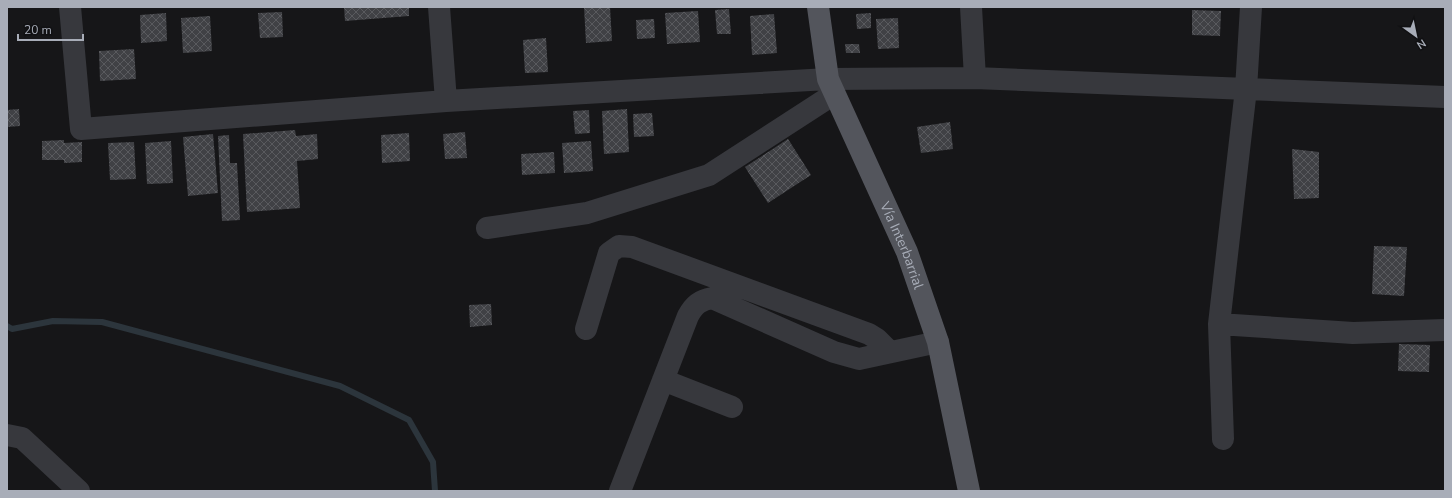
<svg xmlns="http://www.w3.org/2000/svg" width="1452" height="498" font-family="'Nunito Sans',sans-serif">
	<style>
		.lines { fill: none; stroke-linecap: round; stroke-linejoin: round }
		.stream { stroke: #2c353c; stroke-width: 6 }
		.building { fill: url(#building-cross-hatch) }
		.minor { stroke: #37383d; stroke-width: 22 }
		.major { stroke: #53555c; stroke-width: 22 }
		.labels { text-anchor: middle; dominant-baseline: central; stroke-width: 4; stroke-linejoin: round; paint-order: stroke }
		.street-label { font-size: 14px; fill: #a8adb8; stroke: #111113 }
	</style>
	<defs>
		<pattern id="building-cross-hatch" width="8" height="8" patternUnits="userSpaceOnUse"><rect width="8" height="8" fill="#404145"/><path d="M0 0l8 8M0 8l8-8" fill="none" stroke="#595a5e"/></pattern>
	</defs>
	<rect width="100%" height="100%" fill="#161618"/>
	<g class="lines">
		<path class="stream" d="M 7,326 L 12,329 L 53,321 L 102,322 L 340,386 L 409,420 L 433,462 L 435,491"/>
	</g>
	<path class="building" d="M 344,7 L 409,7 L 409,16 L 345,21 Z
		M 584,7 L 610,7 L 612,41 L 586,43 Z
		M 729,9 L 731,34 L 717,34 L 715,10 Z
		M 1192,10 L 1221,11 L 1220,36 L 1192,35 Z
		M 698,11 L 700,42 L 667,44 L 665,13 Z
		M 282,12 L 283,37 L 260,38 L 258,13 Z
		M 166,13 L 167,41 L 141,43 L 140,15 Z
		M 871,13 L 871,28 L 857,29 L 856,14 Z
		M 774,14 L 777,53 L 752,55 L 750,16 Z
		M 210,16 L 212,51 L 183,53 L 181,18 Z
		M 898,18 L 899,48 L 878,49 L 876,19 Z
		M 654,19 L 655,38 L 637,39 L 636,20 Z
		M 546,38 L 548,72 L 525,73 L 523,40 Z
		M 845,44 L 859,44 L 860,53 L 846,53 Z
		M 134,49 L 136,79 L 100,81 L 99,51 Z
		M 19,109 L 20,126 L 7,127 L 7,110 Z
		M 627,109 L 629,152 L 604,154 L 602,111 Z
		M 589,110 L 590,133 L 575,134 L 573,111 Z
		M 652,113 L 654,136 L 634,137 L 633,114 Z
		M 950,122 L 953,149 L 921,153 L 917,127 Z
		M 295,130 L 296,136 L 317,134 L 318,159 L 297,161 L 300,208 L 247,212 L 243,134 Z
		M 465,132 L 467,158 L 445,159 L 443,134 Z
		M 409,133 L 410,161 L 382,163 L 381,135 Z
		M 213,134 L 218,193 L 188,196 L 183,137 Z
		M 229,135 L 230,163 L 237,163 L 240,220 L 222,221 L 218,136 Z
		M 788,139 L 811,175 L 768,203 L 745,167 Z
		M 64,140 L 64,143 L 82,142 L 82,162 L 64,163 L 64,160 L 42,160 L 42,141 Z
		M 171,141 L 173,183 L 147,184 L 145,143 Z
		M 591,141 L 593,171 L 564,173 L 562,143 Z
		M 134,142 L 136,179 L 110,180 L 108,143 Z
		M 1292,149 L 1319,152 L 1319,198 L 1294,199 Z
		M 554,152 L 555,173 L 522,175 L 521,154 Z
		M 1374,246 L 1407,247 L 1404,296 L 1372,294 Z
		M 491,304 L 492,325 L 470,327 L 469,305 Z
		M 1399,344 L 1430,345 L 1429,372 L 1398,371 Z"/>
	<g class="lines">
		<path class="minor" d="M 70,7 L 81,129 L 446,101 L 828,79 L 975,78 L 1445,97
			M 439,7 L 446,101
			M 971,7 L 975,78
			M 1251,7 L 1246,89 L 1219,324 L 1353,333 L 1445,330
			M 487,228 L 587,213 L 709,175 L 834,94
			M 1219,324 L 1223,439
			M 586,329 L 609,253 L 619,246 L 632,247 L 869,334 L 877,339 L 890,352
			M 663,380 L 732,407
			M 7,435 L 22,438 L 79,491
			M 620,491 L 688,316 C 694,305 700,300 712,298 L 834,352 L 859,359 L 938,342"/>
		<path class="major" id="s1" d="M 818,7 L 828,79 L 907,252 L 938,342 L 969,491"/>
	</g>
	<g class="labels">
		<g class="street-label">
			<text stroke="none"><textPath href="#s1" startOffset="255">Vía Interbarrial</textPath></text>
		</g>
	</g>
	<rect width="1452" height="498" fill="none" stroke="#a8adb8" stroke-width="16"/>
	<g transform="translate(1416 36) rotate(147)" stroke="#111113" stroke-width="3" paint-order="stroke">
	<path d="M0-3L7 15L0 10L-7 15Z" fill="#a8adb8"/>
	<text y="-6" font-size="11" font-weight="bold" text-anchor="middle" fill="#a8adb8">N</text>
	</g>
	<path d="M18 34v6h65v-6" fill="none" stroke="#a8adb8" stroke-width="2"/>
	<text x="24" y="34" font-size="12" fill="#a8adb8" stroke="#111113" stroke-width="3" paint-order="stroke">20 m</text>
</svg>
